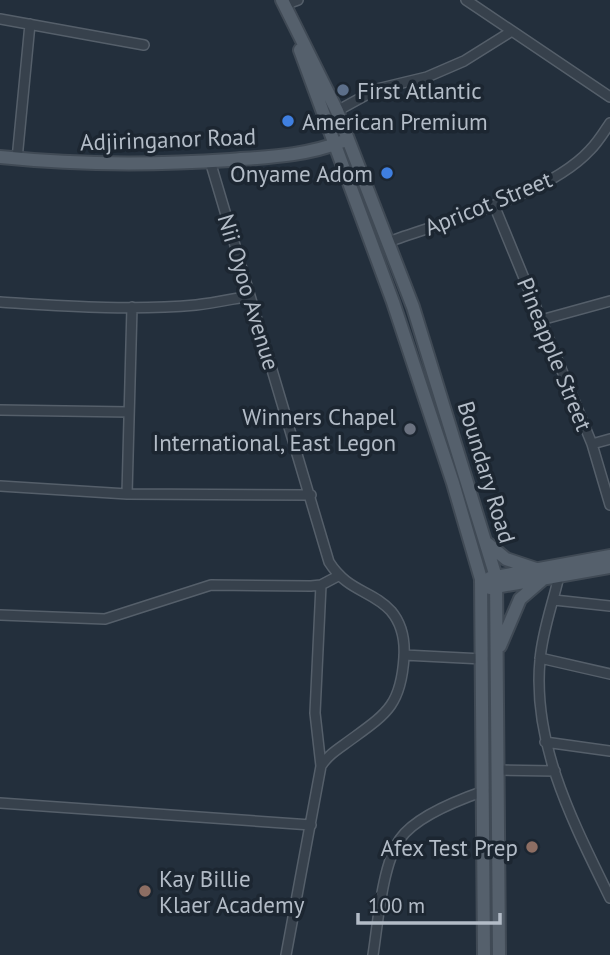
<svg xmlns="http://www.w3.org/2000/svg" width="610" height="955" font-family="'PT Sans',sans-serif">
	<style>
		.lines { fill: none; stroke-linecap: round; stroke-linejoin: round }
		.minor-casing { stroke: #555f6a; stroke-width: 12 }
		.major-casing { stroke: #404a55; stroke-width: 16 }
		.minor { stroke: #37414c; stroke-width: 9 }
		.major { stroke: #55606c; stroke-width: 12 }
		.service-dot { fill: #5c6f8a; stroke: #1c2631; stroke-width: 2.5 }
		.shop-dot { fill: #3f7fe0; stroke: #1c2631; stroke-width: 2.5 }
		.worship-dot { fill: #6b7280; stroke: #1c2631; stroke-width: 2.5 }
		.education-dot { fill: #8d6e63; stroke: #1c2631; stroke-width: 2.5 }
		.labels { text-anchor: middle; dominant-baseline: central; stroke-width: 7; stroke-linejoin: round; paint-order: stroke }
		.poi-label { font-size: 23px; fill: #b3bcc7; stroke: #1c2631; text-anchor: start }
		.street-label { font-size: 23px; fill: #b3bcc7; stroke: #1c2631 }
	</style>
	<rect width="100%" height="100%" fill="#232f3c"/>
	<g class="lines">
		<defs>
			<path id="minor" d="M 466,0 L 610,97
				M 284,5 L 298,0
				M 0,19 L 144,45
				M 337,111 L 377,89 L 427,77 L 464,61 L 512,31
				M 17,159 L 30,24
				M 210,161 L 329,562 C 348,592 372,590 391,611 C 402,624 405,641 404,657 C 401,706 386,714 349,741 C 338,749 328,755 321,766
				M 494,205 L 592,444 L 610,505
				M 388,242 C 446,221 549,195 590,150 C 598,142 604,132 610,123
				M 0,302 C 65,306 131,311 196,305 C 214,303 232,299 250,296
				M 541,320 L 610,301
				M 0,410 L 129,412
				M 592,444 L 610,439
				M 0,486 L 127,494 L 311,495
				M 127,494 L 132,307
				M 559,576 C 553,603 542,632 540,660 C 532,745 574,824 610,898
				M 554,600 L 610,606
				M 0,615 L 105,619 L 211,585 L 311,586 L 321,585 L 338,576
				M 404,655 L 483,659
				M 540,658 L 610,674
				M 545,742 L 610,751
				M 498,770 L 555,771
				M 0,803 L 311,825
				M 286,955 L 321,766 L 315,713 L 321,585
				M 373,955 C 378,923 382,865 400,839 C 416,816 458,800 484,791"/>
			<path id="major" d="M 282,0 L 337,111 L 413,307 L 496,577 L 499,955
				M 300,50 L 393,302 L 453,483 L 481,579 L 484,955
				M 0,157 C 77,165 153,165 230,160 C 267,157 305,156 341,142
				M 488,544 L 506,559 L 536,569
				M 490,578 L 610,556
				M 490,588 L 610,567
				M 500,646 L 520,599 L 542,580"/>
		</defs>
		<use href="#minor" class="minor-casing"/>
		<use href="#major" class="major-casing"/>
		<use href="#minor" class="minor"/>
		<use href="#major" class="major"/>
	</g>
	<circle class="service-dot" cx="343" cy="90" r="7"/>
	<g class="shop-dot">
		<circle cx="288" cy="121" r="7"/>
		<circle cx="387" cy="173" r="7"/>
	</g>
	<circle class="worship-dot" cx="410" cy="429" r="7"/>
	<g class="education-dot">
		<circle cx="532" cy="847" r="7"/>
		<circle cx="145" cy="891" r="7"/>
	</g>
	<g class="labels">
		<g class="poi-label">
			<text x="357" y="90">First Atlantic</text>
			<text x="302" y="121">American Premium</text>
			<text x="373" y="173" text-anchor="end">Onyame Adom</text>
			<text x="396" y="416" text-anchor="end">Winners Chapel<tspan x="396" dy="26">International, East Legon</tspan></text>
			<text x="518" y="847" text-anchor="end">Afex Test Prep</text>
			<text x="159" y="878">Kay Billie<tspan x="159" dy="26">Klaer Academy</tspan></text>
		</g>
		<g class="street-label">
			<text transform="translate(168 139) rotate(-2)">Adjiringanor Road</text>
			<text transform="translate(488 203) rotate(-22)">Apricot Street</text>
			<text transform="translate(249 292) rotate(73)">Nii Oyoo Avenue</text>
			<text transform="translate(555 354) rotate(68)">Pineapple Street</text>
			<text transform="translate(487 472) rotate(73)">Boundary Road</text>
		</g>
	</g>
	<path d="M358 913v10h142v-10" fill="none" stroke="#b3bcc7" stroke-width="3.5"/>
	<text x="368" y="913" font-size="21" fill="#b3bcc7" stroke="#1c2631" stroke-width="5" paint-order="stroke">100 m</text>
</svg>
